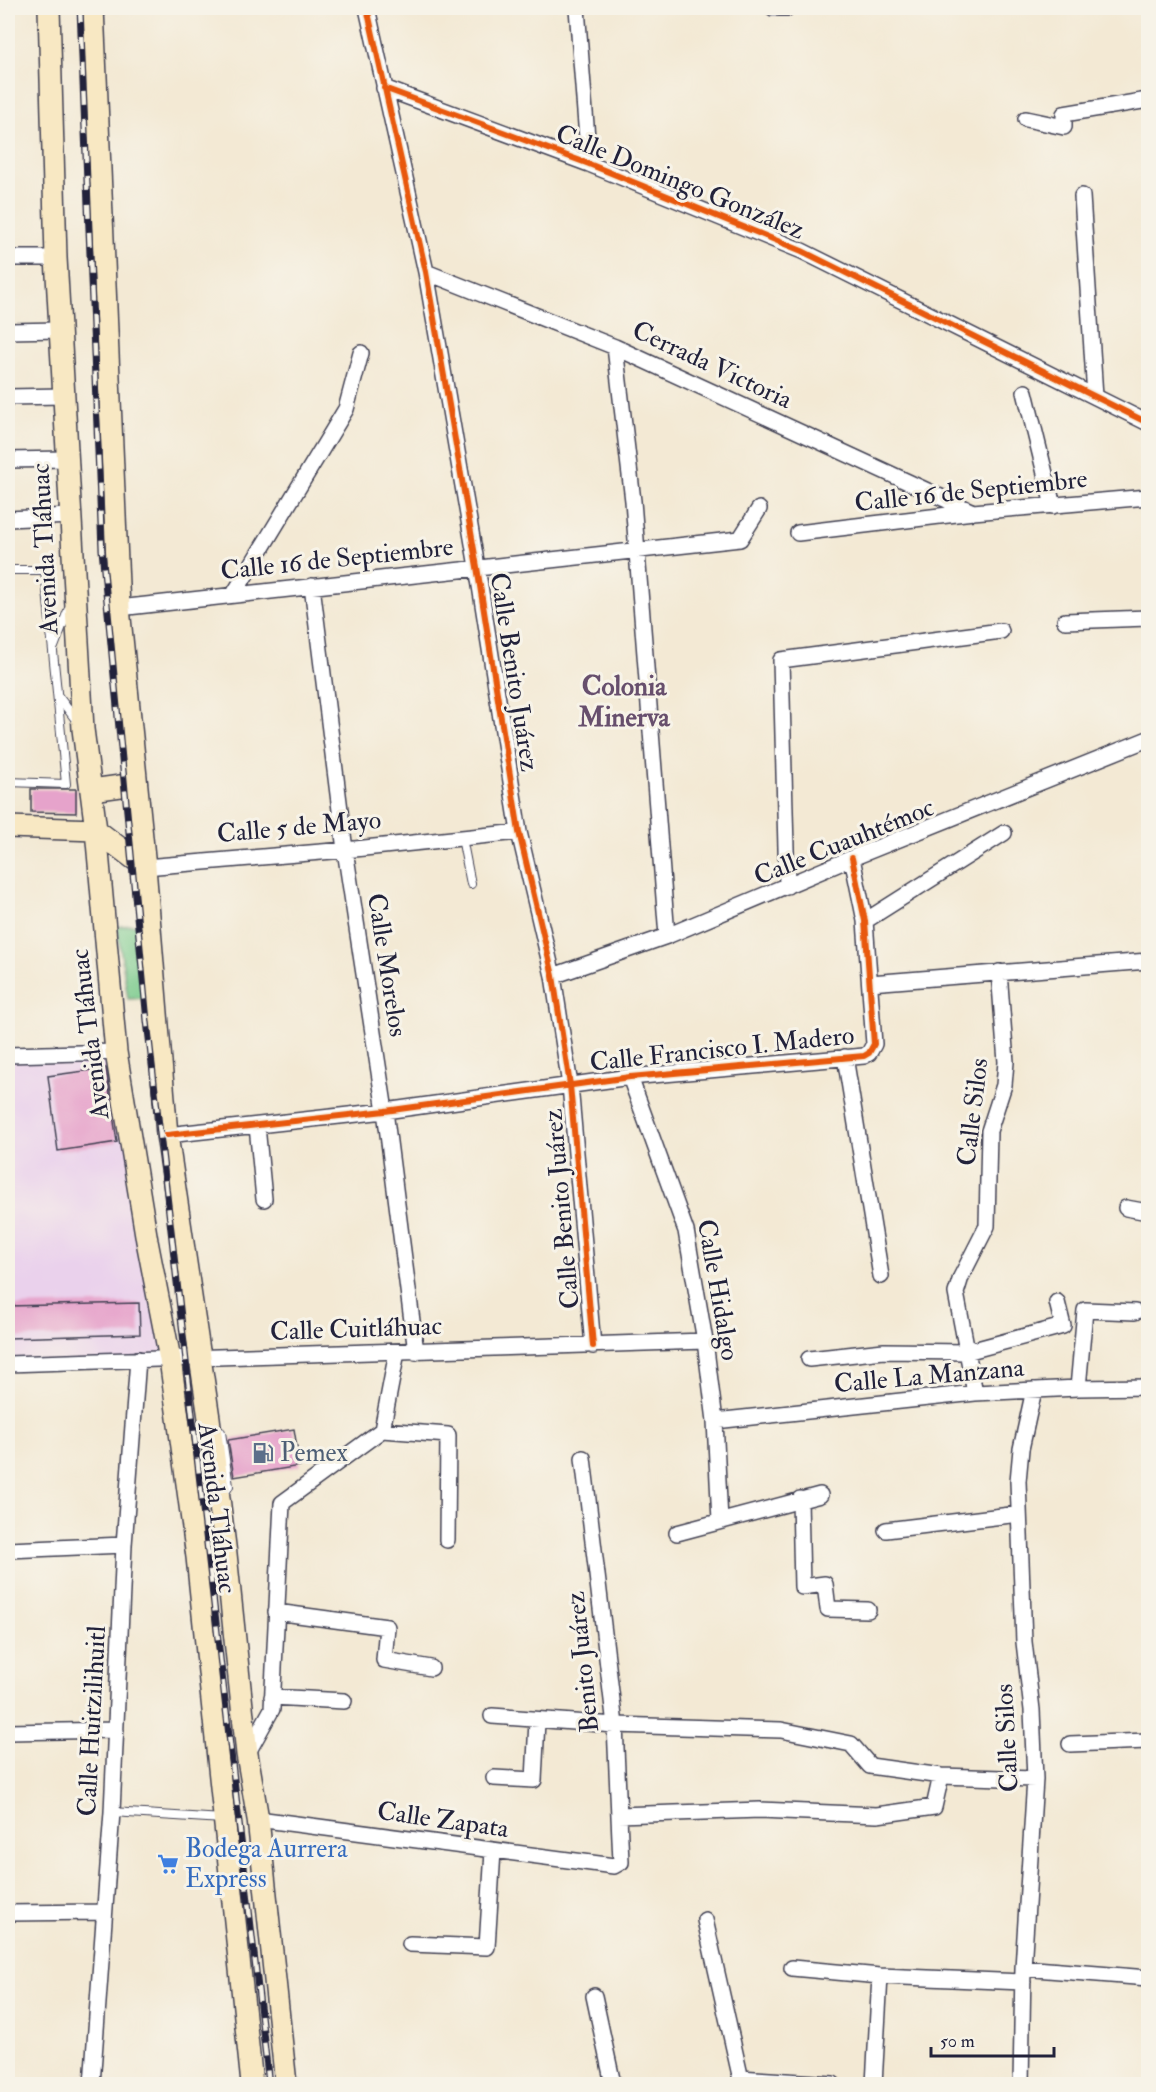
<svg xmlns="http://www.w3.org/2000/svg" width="1156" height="2092" font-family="'IM FELL Double Pica',serif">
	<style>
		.built { fill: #ead1ec }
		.green { fill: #7acb8d; stroke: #4e7664; stroke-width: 1.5 }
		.building { fill: #e6a3cb }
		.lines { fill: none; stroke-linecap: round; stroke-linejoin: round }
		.lane-casing { stroke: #414052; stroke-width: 10 }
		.street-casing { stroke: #414052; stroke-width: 18 }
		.secondary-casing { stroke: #414052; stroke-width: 24 }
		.lane { stroke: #fff; stroke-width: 8 }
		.street { stroke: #fff; stroke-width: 15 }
		.secondary { stroke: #f8e8c3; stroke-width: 21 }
		.rail-casing { stroke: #22223b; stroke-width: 7 }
		.rail { stroke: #f7f3e8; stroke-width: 4.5; stroke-dasharray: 14; stroke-linecap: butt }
		.cycleway-casing { stroke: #f7f3e8; stroke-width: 10 }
		.cycleway { stroke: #e8590c; stroke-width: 6 }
		.labels { text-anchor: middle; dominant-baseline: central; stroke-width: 6; stroke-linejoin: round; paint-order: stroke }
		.street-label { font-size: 26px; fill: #22223b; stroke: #f7f3e8 }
		.service-label { font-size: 26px; fill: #4e5e75; stroke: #f7f3e8; text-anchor: start }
		.shop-label { font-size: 26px; fill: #366cbe; stroke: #f7f3e8; text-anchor: start }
		.neighbourhood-label { font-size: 27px; font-weight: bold; fill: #674f6d; stroke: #f7f3e8 }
	</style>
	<rect width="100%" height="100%" fill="#f7f3e8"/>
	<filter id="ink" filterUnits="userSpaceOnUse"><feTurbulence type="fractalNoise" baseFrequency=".0167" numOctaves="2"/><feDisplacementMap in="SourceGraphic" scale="12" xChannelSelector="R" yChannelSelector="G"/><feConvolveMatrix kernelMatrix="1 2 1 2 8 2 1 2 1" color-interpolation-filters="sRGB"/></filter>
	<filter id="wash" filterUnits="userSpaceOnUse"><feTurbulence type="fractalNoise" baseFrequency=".008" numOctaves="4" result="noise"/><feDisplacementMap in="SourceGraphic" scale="24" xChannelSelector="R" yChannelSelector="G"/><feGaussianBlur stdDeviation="1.35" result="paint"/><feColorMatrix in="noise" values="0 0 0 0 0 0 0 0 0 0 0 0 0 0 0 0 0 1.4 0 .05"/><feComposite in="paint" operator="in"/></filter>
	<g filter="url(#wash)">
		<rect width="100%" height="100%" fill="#f3e9d4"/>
		<path class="built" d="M 116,1052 L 170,1359 L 8,1364 L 8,1055 Z"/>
		<path class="green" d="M 130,925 L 140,925 L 146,998 L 128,999 L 117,927 Z"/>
		<g id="blocks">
			<path class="building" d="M 31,789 L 76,789 L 76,813 L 31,812 Z
				M 106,1068 L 117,1142 L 58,1151 L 48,1076 Z
				M 139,1303 L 140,1334 L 8,1338 L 8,1306 Z
				M 294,1429 L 300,1466 L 234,1477 L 228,1440 Z"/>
		</g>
	</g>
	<g filter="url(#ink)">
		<use href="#blocks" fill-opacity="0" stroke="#414052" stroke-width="1.5"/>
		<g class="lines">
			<defs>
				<path id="lane" d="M 8,570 L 45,570 L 66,784 L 8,782
					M 54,647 L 69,608
					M 58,696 L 76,720
					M 462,838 L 471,884
					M 221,1432 L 229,1486 L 223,1496
					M 112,1812 L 223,1819"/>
				<path id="street" d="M 367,8 L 426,272 L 477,567 L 519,832 L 553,976 L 570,1085 L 593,1346
					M 577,8 L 589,164
					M 773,8 L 788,8
					M 384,88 L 589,164 L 802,251 L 1148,423
					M 1026,119 L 1064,127 L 1064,114 L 1148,100
					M 1082,196 L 1095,396
					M 8,258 L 56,258
					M 426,272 L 615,347 L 973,512
					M 8,331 L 60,330
					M 615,347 L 633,501 L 667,936
					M 1025,392 L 1053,506
					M 8,397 L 63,396
					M 8,460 L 66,459
					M 8,519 L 70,516
					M 798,533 L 973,512 L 1148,497
					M 312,586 L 345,850 L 385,1111 L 416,1352
					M 234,594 L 346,409 L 361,353
					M 119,608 L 740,539 L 759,509
					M 1065,621 L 1148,618
					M 145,867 L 345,850 L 519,832
					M 787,886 L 781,660 L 1001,631
					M 865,921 L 1004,833
					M 553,976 L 667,936 L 852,858 L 1148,739
					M 870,983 L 1148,961
					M 8,1055 L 116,1052
					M 845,1057 L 881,1276
					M 630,1077 L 686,1231 L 705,1341 L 715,1421 L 720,1521
					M 257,1126 L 264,1199
					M 167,1135 L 385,1111 L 630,1077 L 864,1056 L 869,1053 L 874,1044 L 865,921 L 852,858
					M 1126,1208 L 1148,1212
					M 809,1359 L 884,1351 L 966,1352 L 1063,1326 L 1057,1302
					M 8,1364 L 705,1341
					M 1078,1388 L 1085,1310 L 1135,1312
					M 975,1393 L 956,1293 L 961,1277 L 987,1226 L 989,1131 L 1004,1085 L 1006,1062 L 999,972
					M 715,1421 L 975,1393 L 1078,1388 L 1148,1387
					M 382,1430 L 448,1435 L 447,1540
					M 800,1499 L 802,1587 L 825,1584 L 828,1609 L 868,1610
					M 886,1530 L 1019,1514
					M 677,1533 L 820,1495
					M 8,1550 L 124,1545
					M 276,1612 L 387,1627 L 384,1660 L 431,1668
					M 272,1697 L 344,1701
					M 492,1716 L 615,1725 L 781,1730 L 851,1744 L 870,1766 L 941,1776 L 1035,1779
					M 8,1732 L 116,1730
					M 1070,1744 L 1148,1741
					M 247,1754 L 272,1709 L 282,1503 L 382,1430 L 397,1352
					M 494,1778 L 534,1780 L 537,1721
					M 619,1815 L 760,1810 L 877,1815 L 934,1807 L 941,1776
					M 258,1819 L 614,1866 L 621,1862 L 615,1725 L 583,1458
					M 8,1913 L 103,1912
					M 705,1920 L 742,2084
					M 410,1944 L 487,1947 L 493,1851
					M 792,1968 L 880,1976 L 1023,1982
					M 1023,1968 L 1148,1978
					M 594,1996 L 613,2084
					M 740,2078 L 833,2084
					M 92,2084 L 112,1812 L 124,1545 L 138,1359
					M 874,2084 L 880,1976
					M 1021,2084 L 1023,1968 L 1035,1779 L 1032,1710 L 1024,1642 L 1018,1481 L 1021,1449 L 1034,1390"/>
				<path id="secondary" d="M 49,8 L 56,258 L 83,729 L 96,830 L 116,1052 L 147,1241 L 170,1359 L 197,1557 L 252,2084
					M 93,8 L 119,608 L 145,867 L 167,1135 L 209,1418 L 226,1554 L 247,1754 L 258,1819 L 286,2084
					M 92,790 L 135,784
					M 8,827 L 96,830 L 145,867"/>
			</defs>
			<use href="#lane" class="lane-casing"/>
			<use href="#street" class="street-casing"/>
			<use href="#secondary" class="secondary-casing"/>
			<use href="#lane" class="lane"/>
			<use href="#street" class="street"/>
			<use href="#secondary" class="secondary"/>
			<defs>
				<path id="rail" d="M 80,8 L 102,550 L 147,1021 L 269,2084"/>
			</defs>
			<use href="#rail" class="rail-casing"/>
			<use href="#rail" class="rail"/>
			<defs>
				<path id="cycleway" d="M 367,8 L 426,272 L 477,567 L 519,832 L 553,976 L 570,1085 L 593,1346
					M 384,88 L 589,164 L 802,251 L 1148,423
					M 167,1135 L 385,1111 L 630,1077 L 864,1056 L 869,1053 L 874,1044 L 865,921 L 852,858"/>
			</defs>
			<use href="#cycleway" class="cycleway-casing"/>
			<use href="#cycleway" class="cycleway"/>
		</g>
	</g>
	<defs>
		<symbol id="fuel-bare" viewBox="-9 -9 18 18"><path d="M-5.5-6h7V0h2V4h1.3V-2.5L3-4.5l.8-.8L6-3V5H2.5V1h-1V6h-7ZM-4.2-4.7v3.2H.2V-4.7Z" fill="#5c6f8a" stroke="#f7f3e8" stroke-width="2.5" paint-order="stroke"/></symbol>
		<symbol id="supermarket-bare" viewBox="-9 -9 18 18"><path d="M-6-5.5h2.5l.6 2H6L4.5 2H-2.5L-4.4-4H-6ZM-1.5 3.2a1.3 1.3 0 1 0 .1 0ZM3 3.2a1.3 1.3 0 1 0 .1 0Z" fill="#3f7fe0" stroke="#f7f3e8" stroke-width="2.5" paint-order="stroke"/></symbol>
	</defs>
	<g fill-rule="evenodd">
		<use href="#fuel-bare" x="248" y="1438" width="30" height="30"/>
		<use href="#supermarket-bare" x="153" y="1849" width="30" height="30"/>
	</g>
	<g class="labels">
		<g class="street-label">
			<text transform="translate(680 182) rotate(22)">Calle Domingo González</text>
			<text transform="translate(712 365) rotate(25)">Cerrada Victoria</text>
			<text transform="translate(971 491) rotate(-6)">Calle 16 de Septiembre</text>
			<text transform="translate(45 549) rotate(-93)">Avenida Tláhuac</text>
			<text transform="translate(337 559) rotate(-6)">Calle 16 de Septiembre</text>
			<text transform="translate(514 672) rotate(81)">Calle Benito Juárez</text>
			<text transform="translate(299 827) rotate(-5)">Calle 5 de Mayo</text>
			<text transform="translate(844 842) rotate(-22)">Calle Cuauhtémoc</text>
			<text transform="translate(387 965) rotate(81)">Calle Morelos</text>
			<text transform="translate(90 1034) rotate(-97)">Avenida Tláhuac</text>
			<text transform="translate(722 1049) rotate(-6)">Calle Francisco I. Madero</text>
			<text transform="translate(973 1112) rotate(-83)">Calle Silos</text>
			<text transform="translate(562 1209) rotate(-95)">Calle Benito Juárez</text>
			<text transform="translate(718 1290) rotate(80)">Calle Hidalgo</text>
			<text transform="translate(356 1329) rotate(-2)">Calle Cuitláhuac</text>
			<text transform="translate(929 1376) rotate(-5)">Calle La Manzana</text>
			<text transform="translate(217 1508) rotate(83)">Avenida Tláhuac</text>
			<text transform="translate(583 1662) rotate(-96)">Benito Juárez</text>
			<text transform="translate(92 1721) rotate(-87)">Calle Huitzilihuitl</text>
			<text transform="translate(1007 1738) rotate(-93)">Calle Silos</text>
			<text transform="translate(443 1820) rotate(8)">Calle Zapata</text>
		</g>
		<g class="service-label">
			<text x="280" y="1453">Pemex</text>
		</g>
		<g class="shop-label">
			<text x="185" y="1849">Bodega Aurrera<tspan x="185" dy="30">Express</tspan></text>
		</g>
		<g class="neighbourhood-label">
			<text x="624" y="686">Colonia<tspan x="624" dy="31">Minerva</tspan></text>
		</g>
	</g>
	<rect width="1156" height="2092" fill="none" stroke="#f7f3e8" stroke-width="30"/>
	<path d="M931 2047v9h123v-9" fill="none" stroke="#22223b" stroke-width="3"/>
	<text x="940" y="2047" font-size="18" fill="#22223b" stroke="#f7f3e8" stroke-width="4.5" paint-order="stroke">50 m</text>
</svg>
